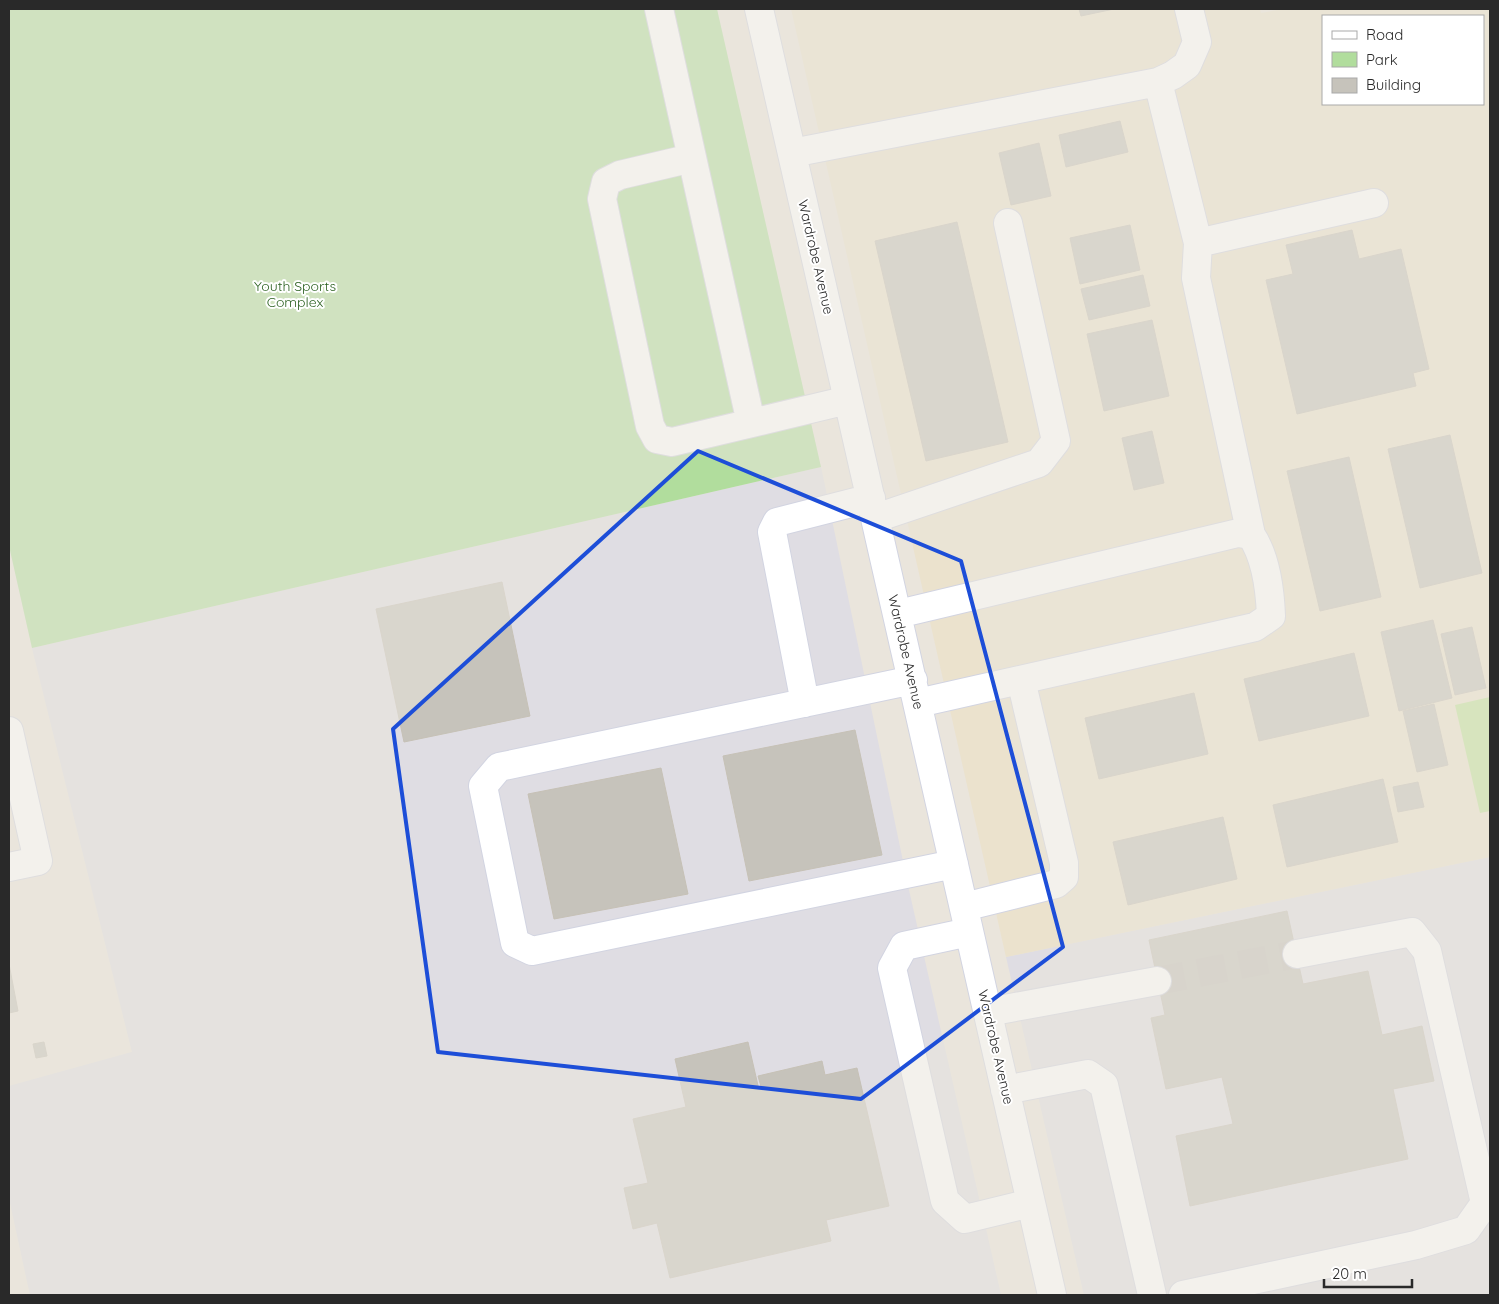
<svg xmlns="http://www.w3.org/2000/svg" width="1499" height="1304" font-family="Quicksand,sans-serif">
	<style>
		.industrial { fill: #dfdde3 }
		.education { fill: #ebe2cd; fill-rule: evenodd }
		.green { fill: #b1dd9d }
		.pitch { fill: #c2e39a }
		.building { fill: #c6c3bb; stroke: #c6c1b6 }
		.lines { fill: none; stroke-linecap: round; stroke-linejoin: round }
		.minor-tunnel { stroke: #c3bfb8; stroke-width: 28; stroke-dasharray: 28 14; stroke-linecap: butt }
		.minor-casing { stroke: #d2d4e1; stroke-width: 30 }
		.minor { stroke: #fff; stroke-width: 28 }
		.marked { fill: none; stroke: #1d4ed8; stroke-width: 4; stroke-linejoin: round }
		.labels { text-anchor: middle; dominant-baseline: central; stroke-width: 4; stroke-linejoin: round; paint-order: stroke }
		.street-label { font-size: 14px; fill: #292929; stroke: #fff }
		.park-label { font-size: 14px; fill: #2b6020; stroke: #fff }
	</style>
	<rect width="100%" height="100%" fill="#eae5dc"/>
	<path class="industrial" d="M 821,467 L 909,890 L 1001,1295 L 30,1295 L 9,1198 L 9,1086 L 132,1052 L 32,648 Z
		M 1490,857 L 1490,1295 L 1084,1295 L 1006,957 Z"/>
	<path class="education" d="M 791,9 L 1260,9 L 1261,13 L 1282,9 L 1490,9 L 1490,857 L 1006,957 ZM 1323,16 L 1483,16 L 1483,104 L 1323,104 Z"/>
	<path class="green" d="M 9,9 L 717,9 L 821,467 L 32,648 L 9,546 Z"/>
	<path class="pitch" d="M 1490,697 L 1490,811 L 1480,813 L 1455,705 Z"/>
	<path class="building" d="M 1079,9 L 1114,9 L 1081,16 Z
		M 1120,121 L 1128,152 L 1066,167 L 1059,135 Z
		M 1039,143 L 1051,196 L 1011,205 L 999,153 Z
		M 957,222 L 1008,442 L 926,461 L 875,241 Z
		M 1130,225 L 1140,270 L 1080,284 L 1070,238 Z
		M 1352,230 L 1359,259 L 1401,249 L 1429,369 L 1413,373 L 1416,386 L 1297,414 L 1266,280 L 1293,274 L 1286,245 Z
		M 1143,275 L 1150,306 L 1089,320 L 1081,289 Z
		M 1152,320 L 1169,396 L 1104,411 L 1087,334 Z
		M 1152,431 L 1164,483 L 1134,490 L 1122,438 Z
		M 1450,435 L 1482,573 L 1420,588 L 1388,449 Z
		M 1349,457 L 1381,597 L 1320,611 L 1287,471 Z
		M 502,582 L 530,716 L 404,742 L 376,609 Z
		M 1433,620 L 1452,698 L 1399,711 L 1381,632 Z
		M 1472,627 L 1486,688 L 1455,695 L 1441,634 Z
		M 1354,653 L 1369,716 L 1259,741 L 1244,679 Z
		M 1194,693 L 1208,754 L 1099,779 L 1085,718 Z
		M 1434,704 L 1448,765 L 1417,772 L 1403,711 Z
		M 855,730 L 882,855 L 749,881 L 723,756 Z
		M 661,768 L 688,894 L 554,919 L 528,794 Z
		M 1383,779 L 1398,842 L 1287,867 L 1273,805 Z
		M 1418,782 L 1424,807 L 1398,812 L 1393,787 Z
		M 1223,817 L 1237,879 L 1128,905 L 1113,842 Z
		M 1287,911 L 1303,984 L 1368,971 L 1382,1035 L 1422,1026 L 1434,1081 L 1393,1089 L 1408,1159 L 1190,1206 L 1176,1136 L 1233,1124 L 1222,1077 L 1166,1089 L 1151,1018 L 1165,1015 L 1149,940 Z
		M 9,964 L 18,1011 L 9,1013 Z
		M 44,1042 L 47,1056 L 36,1058 L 33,1044 Z
		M 748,1042 L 759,1090 L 762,1090 L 758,1076 L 822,1061 L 825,1075 L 857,1068 L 889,1206 L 826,1220 L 831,1241 L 670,1278 L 657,1223 L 633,1229 L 624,1188 L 648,1183 L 633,1119 L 686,1107 L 675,1059 Z"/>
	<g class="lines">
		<path class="minor-tunnel" d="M 1157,981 L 1297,954"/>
		<defs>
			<path id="minor" d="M 659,9 L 751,423
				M 759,9 L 1052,1295
				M 1158,82 L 1198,243 L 1196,278 L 1251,535
				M 792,153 L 1158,82 L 1173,75 L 1187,65 L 1197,42 L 1189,9
				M 692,158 L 620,175 L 606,182 L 602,199 L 650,426 L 657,439 L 672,442 L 848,400
				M 1198,243 L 1374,203
				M 876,518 L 1039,463 L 1056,441 L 1008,223
				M 898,614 L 1238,533 L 1251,535 C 1266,557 1270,590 1271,616 L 1255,627 L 918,703
				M 913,680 L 499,767 L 483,786 L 515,943 L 532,951 L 954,864
				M 805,703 L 772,532 L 777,522 L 871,498
				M 9,731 L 38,861 L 9,867
				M 964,907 L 1056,884 L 1064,877 L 1064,863 L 1021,680
				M 969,932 L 904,946 L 892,968 L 945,1201 L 965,1219 L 1031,1203
				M 988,1012 L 1157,981
				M 1005,1090 L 1088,1074 L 1104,1085 L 1152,1295
				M 1183,1295 L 1416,1245 L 1466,1230 L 1485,1203 L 1427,951 L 1412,932 L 1297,954"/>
		</defs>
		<use href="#minor" class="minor-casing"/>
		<use href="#minor" class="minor"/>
	</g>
	<path d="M0 0H1499V1304H0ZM 698,451 L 961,561 L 1063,947 L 861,1099 L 438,1052 L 393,729 Z" fill="#eae5dc" fill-opacity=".55" fill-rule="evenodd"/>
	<path class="marked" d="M 698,451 L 961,561 L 1063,947 L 861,1099 L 438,1052 L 393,729 Z"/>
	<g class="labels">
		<g class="street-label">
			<text transform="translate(816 257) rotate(77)">Wardrobe Avenue</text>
			<text transform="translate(906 652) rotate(77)">Wardrobe Avenue</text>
			<text transform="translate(996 1047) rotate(77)">Wardrobe Avenue</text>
		</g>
		<g class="park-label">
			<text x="295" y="286">Youth Sports<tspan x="295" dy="16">Complex</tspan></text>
		</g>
	</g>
	<rect width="1499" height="1304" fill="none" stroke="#292929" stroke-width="20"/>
	<rect x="1322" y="15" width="162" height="90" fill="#ffffff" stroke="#a9a9a9"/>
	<rect x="1332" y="31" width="25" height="8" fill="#ffffff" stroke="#a9a9a9"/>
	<text x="1366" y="40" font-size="15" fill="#292929">Road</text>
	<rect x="1332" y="52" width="25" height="15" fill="#b1dd9d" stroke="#a9a9a9"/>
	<text x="1366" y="65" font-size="15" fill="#292929">Park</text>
	<rect x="1332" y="78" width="25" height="15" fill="#c6c3bb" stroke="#a9a9a9"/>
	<text x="1366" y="90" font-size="15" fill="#292929">Building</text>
	<path d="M1324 1279v8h88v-8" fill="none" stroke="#292929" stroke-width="2.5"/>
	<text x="1332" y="1279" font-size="15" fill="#292929" stroke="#ffffff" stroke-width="4" paint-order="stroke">20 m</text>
</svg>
